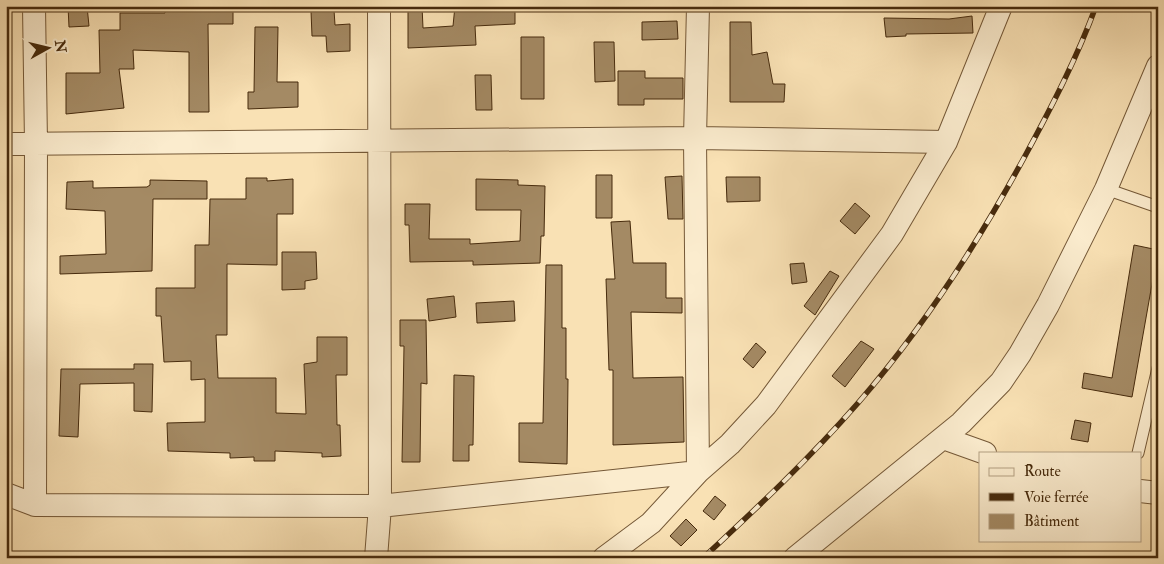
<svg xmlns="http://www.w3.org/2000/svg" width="1164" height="564" font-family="'IM FELL Double Pica',serif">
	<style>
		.building { fill: #a48a64; stroke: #472b0d }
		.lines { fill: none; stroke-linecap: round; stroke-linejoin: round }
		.service-casing { stroke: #745837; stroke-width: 13 }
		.minor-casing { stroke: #745837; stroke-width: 24 }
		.service { stroke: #fbecce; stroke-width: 11 }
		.minor { stroke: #fbecce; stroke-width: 22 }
		.rail-casing { stroke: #472b0d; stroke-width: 5.5 }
		.rail { stroke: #fbecce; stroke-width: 4; stroke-dasharray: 11; stroke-linecap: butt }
	</style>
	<rect width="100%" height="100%" fill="#f9e1b4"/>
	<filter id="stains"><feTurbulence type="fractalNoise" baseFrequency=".004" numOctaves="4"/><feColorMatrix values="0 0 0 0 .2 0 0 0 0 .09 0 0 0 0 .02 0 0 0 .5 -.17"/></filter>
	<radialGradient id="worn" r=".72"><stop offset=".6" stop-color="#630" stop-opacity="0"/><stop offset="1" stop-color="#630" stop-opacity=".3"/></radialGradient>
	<path class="building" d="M 68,6 L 87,6 L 89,26 L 69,27 Z
		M 233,6 L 233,24 L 208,24 L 209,112 L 189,112 L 189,52 L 133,50 L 134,69 L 119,69 L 124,108 L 66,114 L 66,73 L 100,73 L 99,30 L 120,30 L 120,13 L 165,13 L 165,7 Z
		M 408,6 L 422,6 L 423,28 L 453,26 L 455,6 L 515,6 L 515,24 L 475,26 L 476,45 L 408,48 Z
		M 334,10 L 335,25 L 350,24 L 350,51 L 327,52 L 326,36 L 312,36 L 311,11 Z
		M 972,16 L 973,33 L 906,34 L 906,36 L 886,37 L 884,18 L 949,19 Z
		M 677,21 L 678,39 L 642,40 L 642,22 Z
		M 730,22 L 751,22 L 752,55 L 767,52 L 773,84 L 785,84 L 784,102 L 730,102 Z
		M 255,27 L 278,27 L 277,82 L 298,82 L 298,107 L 248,109 L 248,92 L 254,92 Z
		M 521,37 L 544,37 L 544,99 L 521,99 Z
		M 594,42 L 614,42 L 615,81 L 595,82 Z
		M 618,71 L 645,71 L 645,78 L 683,78 L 683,99 L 644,99 L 644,105 L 618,105 Z
		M 475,75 L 491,75 L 492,110 L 476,110 Z
		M 596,175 L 612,175 L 612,218 L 596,218 Z
		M 682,176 L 683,219 L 668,219 L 665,177 Z
		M 726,177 L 760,177 L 760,201 L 727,202 Z
		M 246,178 L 267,178 L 267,181 L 293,179 L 293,214 L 277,214 L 277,265 L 227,264 L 227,335 L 216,335 L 218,378 L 276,378 L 276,413 L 306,414 L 304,364 L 317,362 L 317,337 L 347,337 L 347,375 L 336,375 L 337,425 L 340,425 L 341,456 L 322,457 L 322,453 L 275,451 L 275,461 L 254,461 L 254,457 L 230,458 L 230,453 L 168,451 L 167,423 L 205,422 L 205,379 L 191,380 L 191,361 L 164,362 L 161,316 L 156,316 L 156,288 L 195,288 L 195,245 L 209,245 L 210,199 L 246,199 Z
		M 476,179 L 518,180 L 518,185 L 545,186 L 544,236 L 541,236 L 540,263 L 473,265 L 473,261 L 410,262 L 409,225 L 405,225 L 405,204 L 430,204 L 429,239 L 470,239 L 470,244 L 520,241 L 521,210 L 476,210 Z
		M 150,180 L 207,181 L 207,199 L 153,199 L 152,271 L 60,274 L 60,256 L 106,254 L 105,211 L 66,209 L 67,182 L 93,181 L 93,188 L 147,187 L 150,185 Z
		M 855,203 L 870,216 L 855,234 L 840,221 Z
		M 630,221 L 633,263 L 666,263 L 666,298 L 682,298 L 682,313 L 631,312 L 633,378 L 683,377 L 684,442 L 613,445 L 613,370 L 609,370 L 606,279 L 615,279 L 611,222 Z
		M 1134,245 L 1158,250 L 1132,397 L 1082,388 L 1084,373 L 1112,378 Z
		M 282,252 L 316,252 L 317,279 L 305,281 L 305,289 L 282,290 Z
		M 804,263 L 807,282 L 792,284 L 790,264 Z
		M 546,265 L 562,265 L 562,328 L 566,328 L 566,379 L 568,379 L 567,464 L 519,462 L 519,423 L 543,423 Z
		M 830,271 L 839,276 L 815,315 L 804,306 Z
		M 454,296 L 456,317 L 429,321 L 427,299 Z
		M 514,301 L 515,321 L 477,323 L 476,303 Z
		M 400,320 L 426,320 L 427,384 L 421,383 L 420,462 L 402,462 L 404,346 L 400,346 Z
		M 861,341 L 874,349 L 845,387 L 832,376 Z
		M 756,343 L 766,352 L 753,368 L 743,359 Z
		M 134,364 L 153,364 L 152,412 L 134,411 L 134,383 L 80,384 L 78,437 L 59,436 L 61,369 L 134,369 Z
		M 454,375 L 474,376 L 473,445 L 469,445 L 469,461 L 453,461 Z
		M 1075,420 L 1091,423 L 1088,442 L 1071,439 Z
		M 715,496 L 726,505 L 714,520 L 703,511 Z
		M 686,519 L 697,530 L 681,546 L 670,536 Z"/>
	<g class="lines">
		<defs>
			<path id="service" d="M 1106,189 L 1158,207
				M 1138,453 L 1158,368"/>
			<path id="minor" d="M 34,6 L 36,144 L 35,505
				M 6,144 L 695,138 L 946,142
				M 943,438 L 985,453
				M 1140,491 L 1158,493
				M 6,494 L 35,505 L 380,506 L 698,472 L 695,138 L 698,6
				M 376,558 L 380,506 L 379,6
				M 604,558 L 651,523 L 698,472 L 730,444 L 766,405 L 892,234 L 946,142 L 1001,6
				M 795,558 L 961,423 L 1001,382 L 1020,354 L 1048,305 L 1106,189 L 1158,66"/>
		</defs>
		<use href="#service" class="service-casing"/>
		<use href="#minor" class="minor-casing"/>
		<use href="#service" class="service"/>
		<use href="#minor" class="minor"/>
		<defs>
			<path id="rail" d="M 703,558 C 757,508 810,458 858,403 C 923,328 978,243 1025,156 C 1051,108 1077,58 1096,6"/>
		</defs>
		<use href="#rail" class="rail-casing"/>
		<use href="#rail" class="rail"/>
	</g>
	<rect width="1164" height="564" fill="none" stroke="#f9e1b4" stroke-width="25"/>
	<rect x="8" y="8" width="1149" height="549" fill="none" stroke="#472b0d" stroke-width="2.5"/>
	<rect x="12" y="12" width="1139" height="539" fill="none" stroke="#472b0d"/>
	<rect x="979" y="452" width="162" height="90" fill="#fbecce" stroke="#b39f81"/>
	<rect x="989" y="468" width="25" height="8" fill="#fbecce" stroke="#b39f81"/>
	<text x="1024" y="476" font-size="15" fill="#472b0d">Route</text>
	<rect x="989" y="493" width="25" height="8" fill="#472b0d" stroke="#b39f81"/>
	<text x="1024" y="502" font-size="15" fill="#472b0d">Voie ferrée</text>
	<rect x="989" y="514" width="25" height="15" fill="#a48a64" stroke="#b39f81"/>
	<text x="1024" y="526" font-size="15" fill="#472b0d">Bâtiment</text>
	<g transform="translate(48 48) rotate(82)" stroke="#fbecce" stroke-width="4" paint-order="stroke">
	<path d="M0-4L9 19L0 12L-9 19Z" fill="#472b0d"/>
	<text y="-8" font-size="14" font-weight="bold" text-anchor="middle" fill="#472b0d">N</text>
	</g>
	<rect width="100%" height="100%" filter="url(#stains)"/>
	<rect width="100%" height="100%" fill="url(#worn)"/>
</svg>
